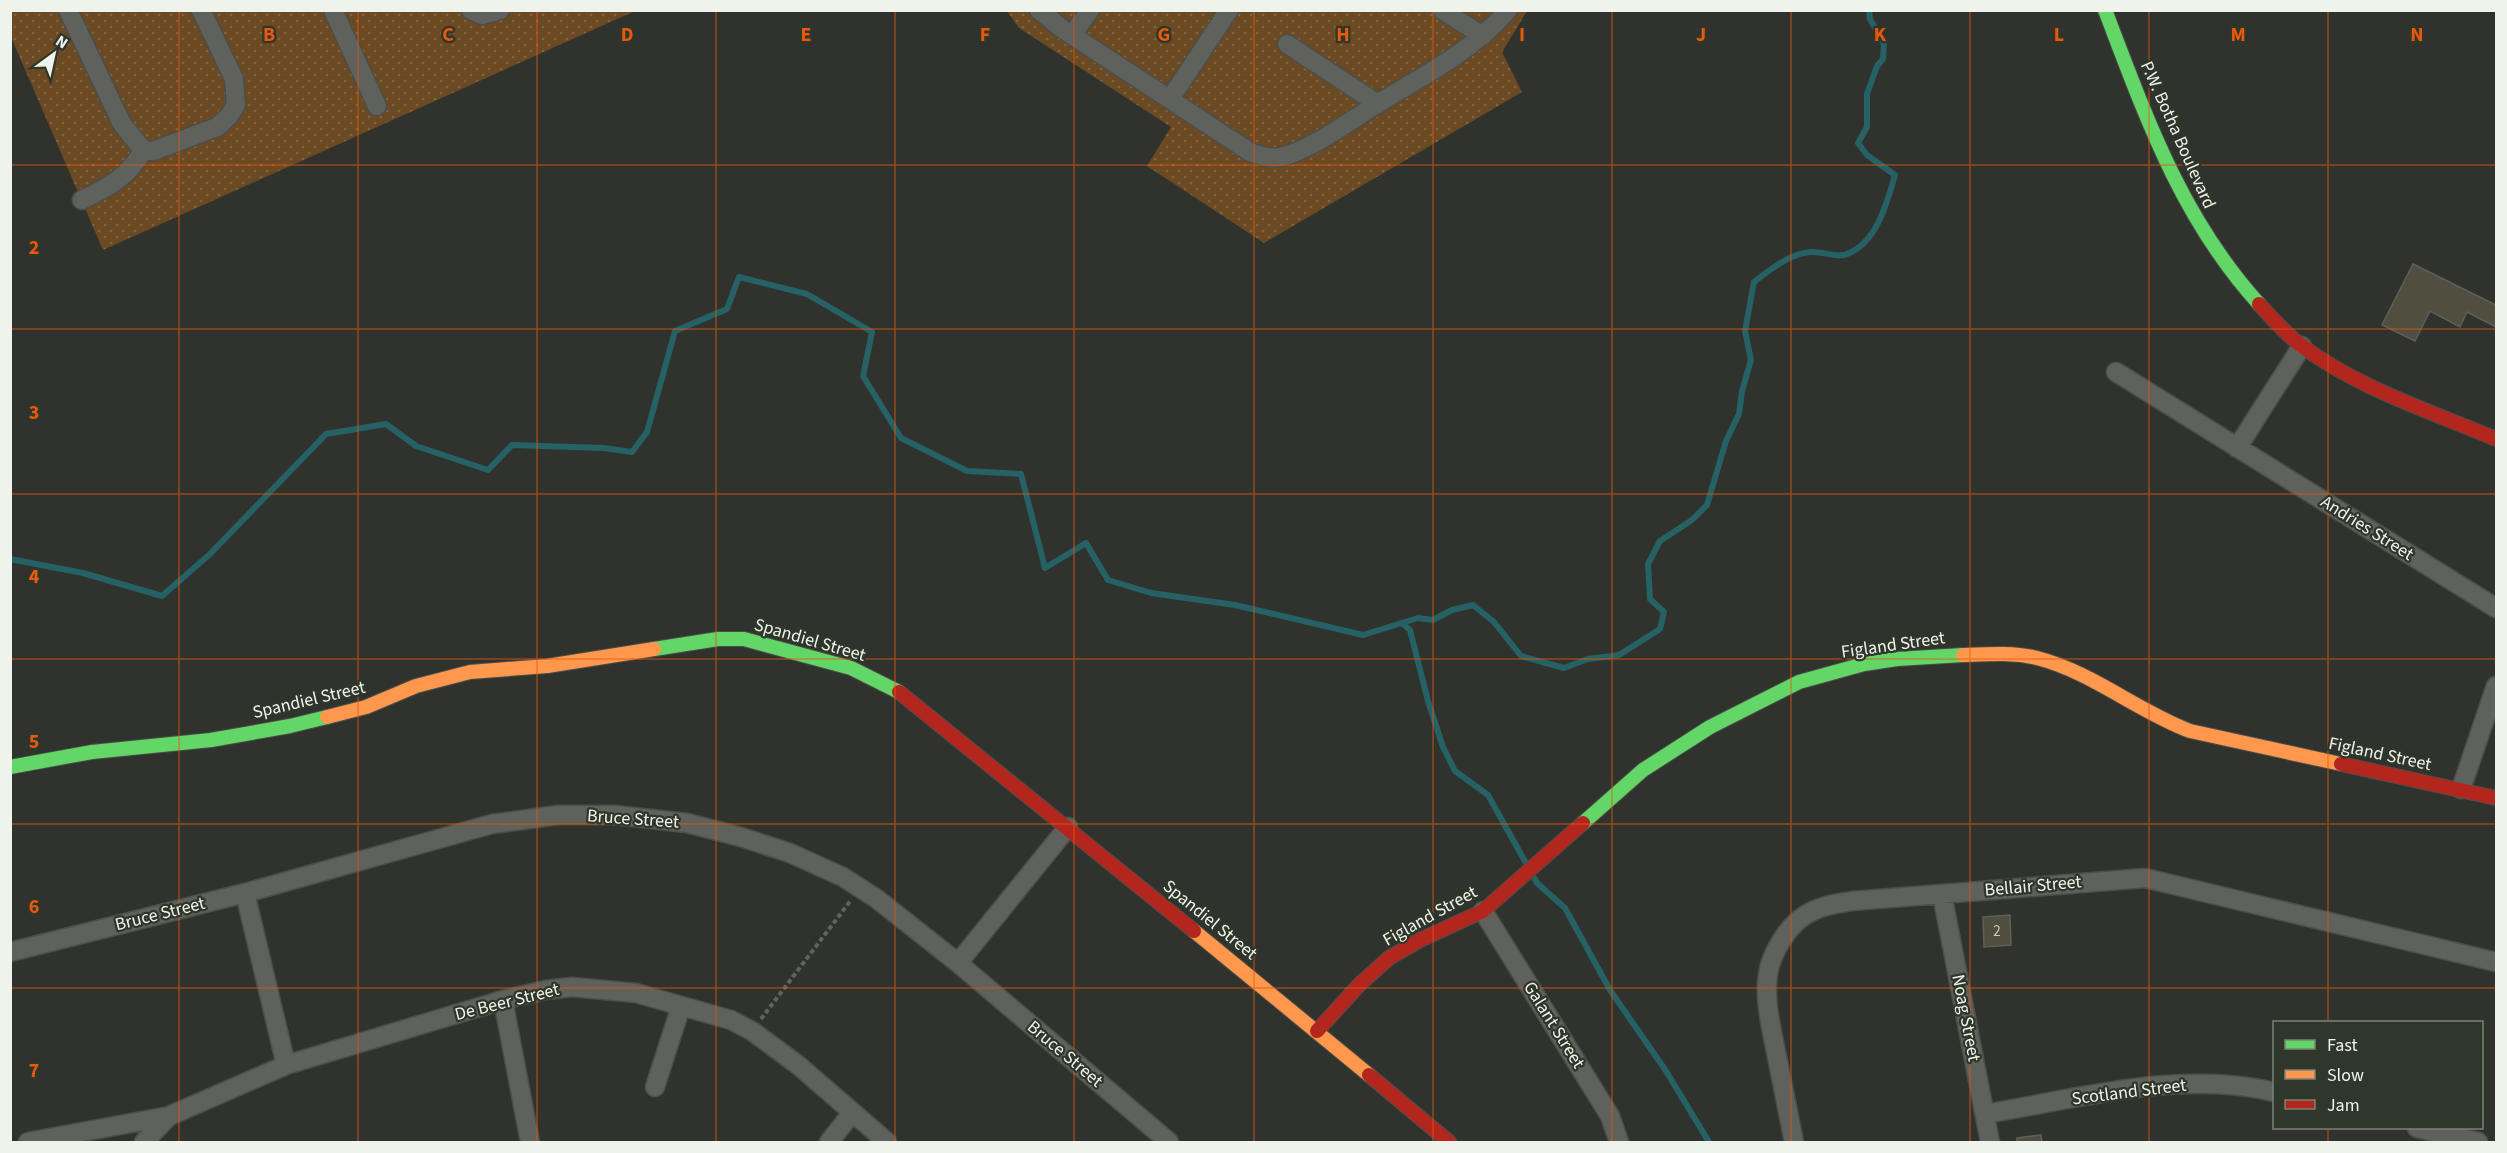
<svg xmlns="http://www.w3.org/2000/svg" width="2507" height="1153" font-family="'Source Sans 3',sans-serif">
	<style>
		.grass { fill: url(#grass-dots) }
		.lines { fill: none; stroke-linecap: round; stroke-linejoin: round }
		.stream { stroke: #266265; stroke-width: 6 }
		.building { fill: #504f3f; stroke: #5e5f5a; stroke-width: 1.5 }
		.street-casing { stroke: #4c4e49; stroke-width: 21 }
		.fast-casing { stroke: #4c4e49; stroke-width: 16 }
		.slow-casing { stroke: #4c4e49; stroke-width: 16 }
		.jam-casing { stroke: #4c4e49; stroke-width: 16 }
		.path { stroke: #60635e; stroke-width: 4; stroke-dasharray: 4.5 3; stroke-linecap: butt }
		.street { stroke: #5e615c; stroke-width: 18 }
		.fast { stroke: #63d668; stroke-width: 14 }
		.slow { stroke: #ff974d; stroke-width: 14 }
		.jam { stroke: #b3261e; stroke-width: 14 }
		.grid { fill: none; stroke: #e8590c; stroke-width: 1.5; stroke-opacity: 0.55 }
		.labels { text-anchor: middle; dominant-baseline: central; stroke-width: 4.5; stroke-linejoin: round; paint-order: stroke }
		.number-label { font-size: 15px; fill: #c6cac0 }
		.street-label { font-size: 18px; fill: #eef3eb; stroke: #2f362a }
		.grid-label { font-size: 20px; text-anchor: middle; font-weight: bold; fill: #e8590c; stroke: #2f362a; stroke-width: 4.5; stroke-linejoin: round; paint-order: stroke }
	</style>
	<defs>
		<pattern id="grass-dots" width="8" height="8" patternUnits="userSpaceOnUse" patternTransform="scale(1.5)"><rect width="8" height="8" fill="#6b4922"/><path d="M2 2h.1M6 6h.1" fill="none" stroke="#806442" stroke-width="1.8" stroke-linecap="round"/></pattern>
	</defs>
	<rect width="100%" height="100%" fill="#30332d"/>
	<path class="grass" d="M 10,11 L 635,11 L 103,250 L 11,37 Z
		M 1007,11 L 1527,11 L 1502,52 L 1522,92 L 1264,243 L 1147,166 L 1171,127 L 1019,28 Z"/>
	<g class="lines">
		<path class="stream" d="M 10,559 L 83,573 L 162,596 L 210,554 L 326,434 L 386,424 L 416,446 L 488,470 L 512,445 L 604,448 L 632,452 L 647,432 L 675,331 L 727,309 L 739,277 L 807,294 L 872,332 L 863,376 L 901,438 L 967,471 L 1021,474 L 1045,568 L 1086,543 L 1108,580 L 1151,593 L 1235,605 L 1363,635 L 1418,618 L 1433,620 L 1452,610 L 1473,605 L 1494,622 L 1521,656 L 1564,668 L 1588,659 L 1619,655 L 1660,629 L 1664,612 L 1650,599 L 1648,564 L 1660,541 L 1692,520 L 1707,505 L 1726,441 L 1739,414 L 1742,391 L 1751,360 L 1745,331 L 1754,282 C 1770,270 1790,253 1811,252 C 1821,251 1834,257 1844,255 C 1876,246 1887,203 1895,175 L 1867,155 L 1858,143 L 1867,127 L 1867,94 L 1877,66 L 1883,59 L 1884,44 L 1870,19 L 1869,10
			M 1402,623 L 1410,630 L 1428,701 L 1443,747 L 1455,771 L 1488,795 L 1527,865
			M 1533,876 L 1537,883 L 1565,908 L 1610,990 L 1666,1071 L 1709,1142"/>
	</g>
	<path class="building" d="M 2413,264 L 2496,305 L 2496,327 L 2467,312 L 2460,327 L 2430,311 L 2415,341 L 2382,325 Z
		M 2010,915 L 2011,945 L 1984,947 L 1983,917 Z
		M 2041,1135 L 2042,1142 L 2017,1142 L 2017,1138 Z"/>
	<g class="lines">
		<defs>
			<path id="street" d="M 68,10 L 122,124 L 143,150 L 153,151 L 217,127 L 229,116 L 236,105 L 234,79 L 201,10
				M 333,10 L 377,106
				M 471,10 L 482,15 L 500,10
				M 1039,10 L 1061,28 L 1250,152 C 1260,156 1270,159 1281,157 C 1312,149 1347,123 1374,106 C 1420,77 1472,52 1508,10
				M 1442,10 L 1483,36
				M 1072,35 L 1090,10
				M 1287,44 L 1378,104
				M 1170,99 L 1229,10
				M 82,200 C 108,187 129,177 143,150
				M 2116,372 L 2496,608
				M 2237,448 L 2302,346
				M 2461,789 L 2496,686
				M 245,893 L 286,1065
				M 1942,894 L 1990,1142
				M 1483,911 L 1610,1116 L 1619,1142
				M 10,952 L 245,893 L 492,824 L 558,815 L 615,815 L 687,823 L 741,837 L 790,853 L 843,877 L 877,899 L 958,963 L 1169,1142
				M 958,963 L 1068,827
				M 503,1000 L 530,1142
				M 655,1087 L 681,1006
				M 1985,1114 C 2076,1099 2183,1069 2274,1092
				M 2417,1128 L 2478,1142
				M 28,1142 L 169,1116 L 286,1065 L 503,1000 L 546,990 L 572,987 L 636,993 L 731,1020 L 752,1031 L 798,1065 L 887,1142
				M 144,1142 L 169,1116
				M 829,1142 L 852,1113
				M 1794,1142 C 1788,1112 1782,1082 1776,1052 C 1771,1027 1764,999 1768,974 C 1771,954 1787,927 1804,916 C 1818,906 1835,904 1852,901 L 2145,878 L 2496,962"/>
			<path id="fast" d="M 2105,10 C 2146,117 2181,218 2259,304
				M 654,649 L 718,639 L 744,639 L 851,668 L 899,692
				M 10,767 L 92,752 L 211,740 L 290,726 L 327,717
				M 1583,823 L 1643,770 L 1710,727 L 1799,682 L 1864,664 L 1897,659 L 1963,655"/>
			<path id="slow" d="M 1963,655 C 1986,654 2014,652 2037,658 C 2092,672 2137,711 2190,731 L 2341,764
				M 327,717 L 366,707 L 416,686 L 470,672 L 547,666 L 654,649
				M 1194,931 L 1369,1075"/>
			<path id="jam" d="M 2259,304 C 2272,318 2284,332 2298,343 C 2356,388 2430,411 2496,439
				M 899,692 L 1194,931
				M 2341,764 L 2496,798
				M 1317,1031 L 1360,984 L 1389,958 L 1420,940 L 1483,911 L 1583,823
				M 1369,1075 L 1449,1142"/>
		</defs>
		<use href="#street" class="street-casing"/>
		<use href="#fast" class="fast-casing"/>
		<use href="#slow" class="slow-casing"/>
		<use href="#jam" class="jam-casing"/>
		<path class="path" d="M 761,1019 L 851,900"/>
		<use href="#street" class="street"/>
		<use href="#fast" class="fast"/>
		<use href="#slow" class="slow"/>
		<use href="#jam" class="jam"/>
	</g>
	<path class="grid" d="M 179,10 L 179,1142M 358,10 L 358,1142M 537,10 L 537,1142M 716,10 L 716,1142M 895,10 L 895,1142M 1074,10 L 1074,1142M 1254,10 L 1254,1142M 1433,10 L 1433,1142M 1612,10 L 1612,1142M 1791,10 L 1791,1142M 1970,10 L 1970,1142M 2149,10 L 2149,1142M 2328,10 L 2328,1022M 10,165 L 2496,165M 10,329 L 2496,329M 10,494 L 2496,494M 10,659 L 2496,659M 10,824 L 2496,824M 10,988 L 2496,988M 2328,1128 L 2328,1142"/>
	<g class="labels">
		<g class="number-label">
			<text x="1997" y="931">2</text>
		</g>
		<g class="street-label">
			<text transform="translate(2178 135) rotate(66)">P.W. Botha Boulevard</text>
			<text transform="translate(2367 528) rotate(32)">Andries Street</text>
			<text transform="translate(810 640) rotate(16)">Spandiel Street</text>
			<text transform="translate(1893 645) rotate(-8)">Figland Street</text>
			<text transform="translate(309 700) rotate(-13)">Spandiel Street</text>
			<text transform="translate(2380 754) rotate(12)">Figland Street</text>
			<text transform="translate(633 819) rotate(4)">Bruce Street</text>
			<text transform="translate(2033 886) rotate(-5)">Bellair Street</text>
			<text transform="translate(160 914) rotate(-14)">Bruce Street</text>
			<text transform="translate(1430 916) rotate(-29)">Figland Street</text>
			<text transform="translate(1210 920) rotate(39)">Spandiel Street</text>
			<text transform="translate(507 1002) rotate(-14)">De Beer Street</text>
			<text transform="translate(1966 1018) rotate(79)">Noag Street</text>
			<text transform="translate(1554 1025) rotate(58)">Galant Street</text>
			<text transform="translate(1065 1054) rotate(40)">Bruce Street</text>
			<text transform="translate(2129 1092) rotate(-7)">Scotland Street</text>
		</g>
	</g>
	<g class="grid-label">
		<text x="269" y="41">B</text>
		<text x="448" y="41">C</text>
		<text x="627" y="41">D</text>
		<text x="806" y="41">E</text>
		<text x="985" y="41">F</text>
		<text x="1164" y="41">G</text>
		<text x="1343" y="41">H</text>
		<text x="1522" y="41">I</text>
		<text x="1701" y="41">J</text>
		<text x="1880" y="41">K</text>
		<text x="2059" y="41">L</text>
		<text x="2238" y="41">M</text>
		<text x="2417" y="41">N</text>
		<text x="34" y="254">2</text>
		<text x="34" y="419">3</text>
		<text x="34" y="583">4</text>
		<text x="34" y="748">5</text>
		<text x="34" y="913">6</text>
		<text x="34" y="1077">7</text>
	</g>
	<rect width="2507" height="1153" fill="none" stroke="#eef3eb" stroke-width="24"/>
	<rect x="2273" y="1021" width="210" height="108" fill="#2f362a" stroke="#7b8277" stroke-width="1.5"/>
	<rect x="2285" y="1040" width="30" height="9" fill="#63d668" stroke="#7b8277" stroke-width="1.5"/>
	<text x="2327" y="1051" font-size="18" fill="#eef3eb">Fast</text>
	<rect x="2285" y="1070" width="30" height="9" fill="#ff974d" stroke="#7b8277" stroke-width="1.5"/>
	<text x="2327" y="1081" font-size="18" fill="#eef3eb">Slow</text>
	<rect x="2285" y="1100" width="30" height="9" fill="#b3261e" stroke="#7b8277" stroke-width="1.5"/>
	<text x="2327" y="1111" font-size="18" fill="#eef3eb">Jam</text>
	<g transform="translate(54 54) rotate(33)" stroke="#2f362a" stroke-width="4.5" paint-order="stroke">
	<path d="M0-4.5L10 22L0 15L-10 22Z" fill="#eef3eb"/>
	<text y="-9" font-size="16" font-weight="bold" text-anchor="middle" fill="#eef3eb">N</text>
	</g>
</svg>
